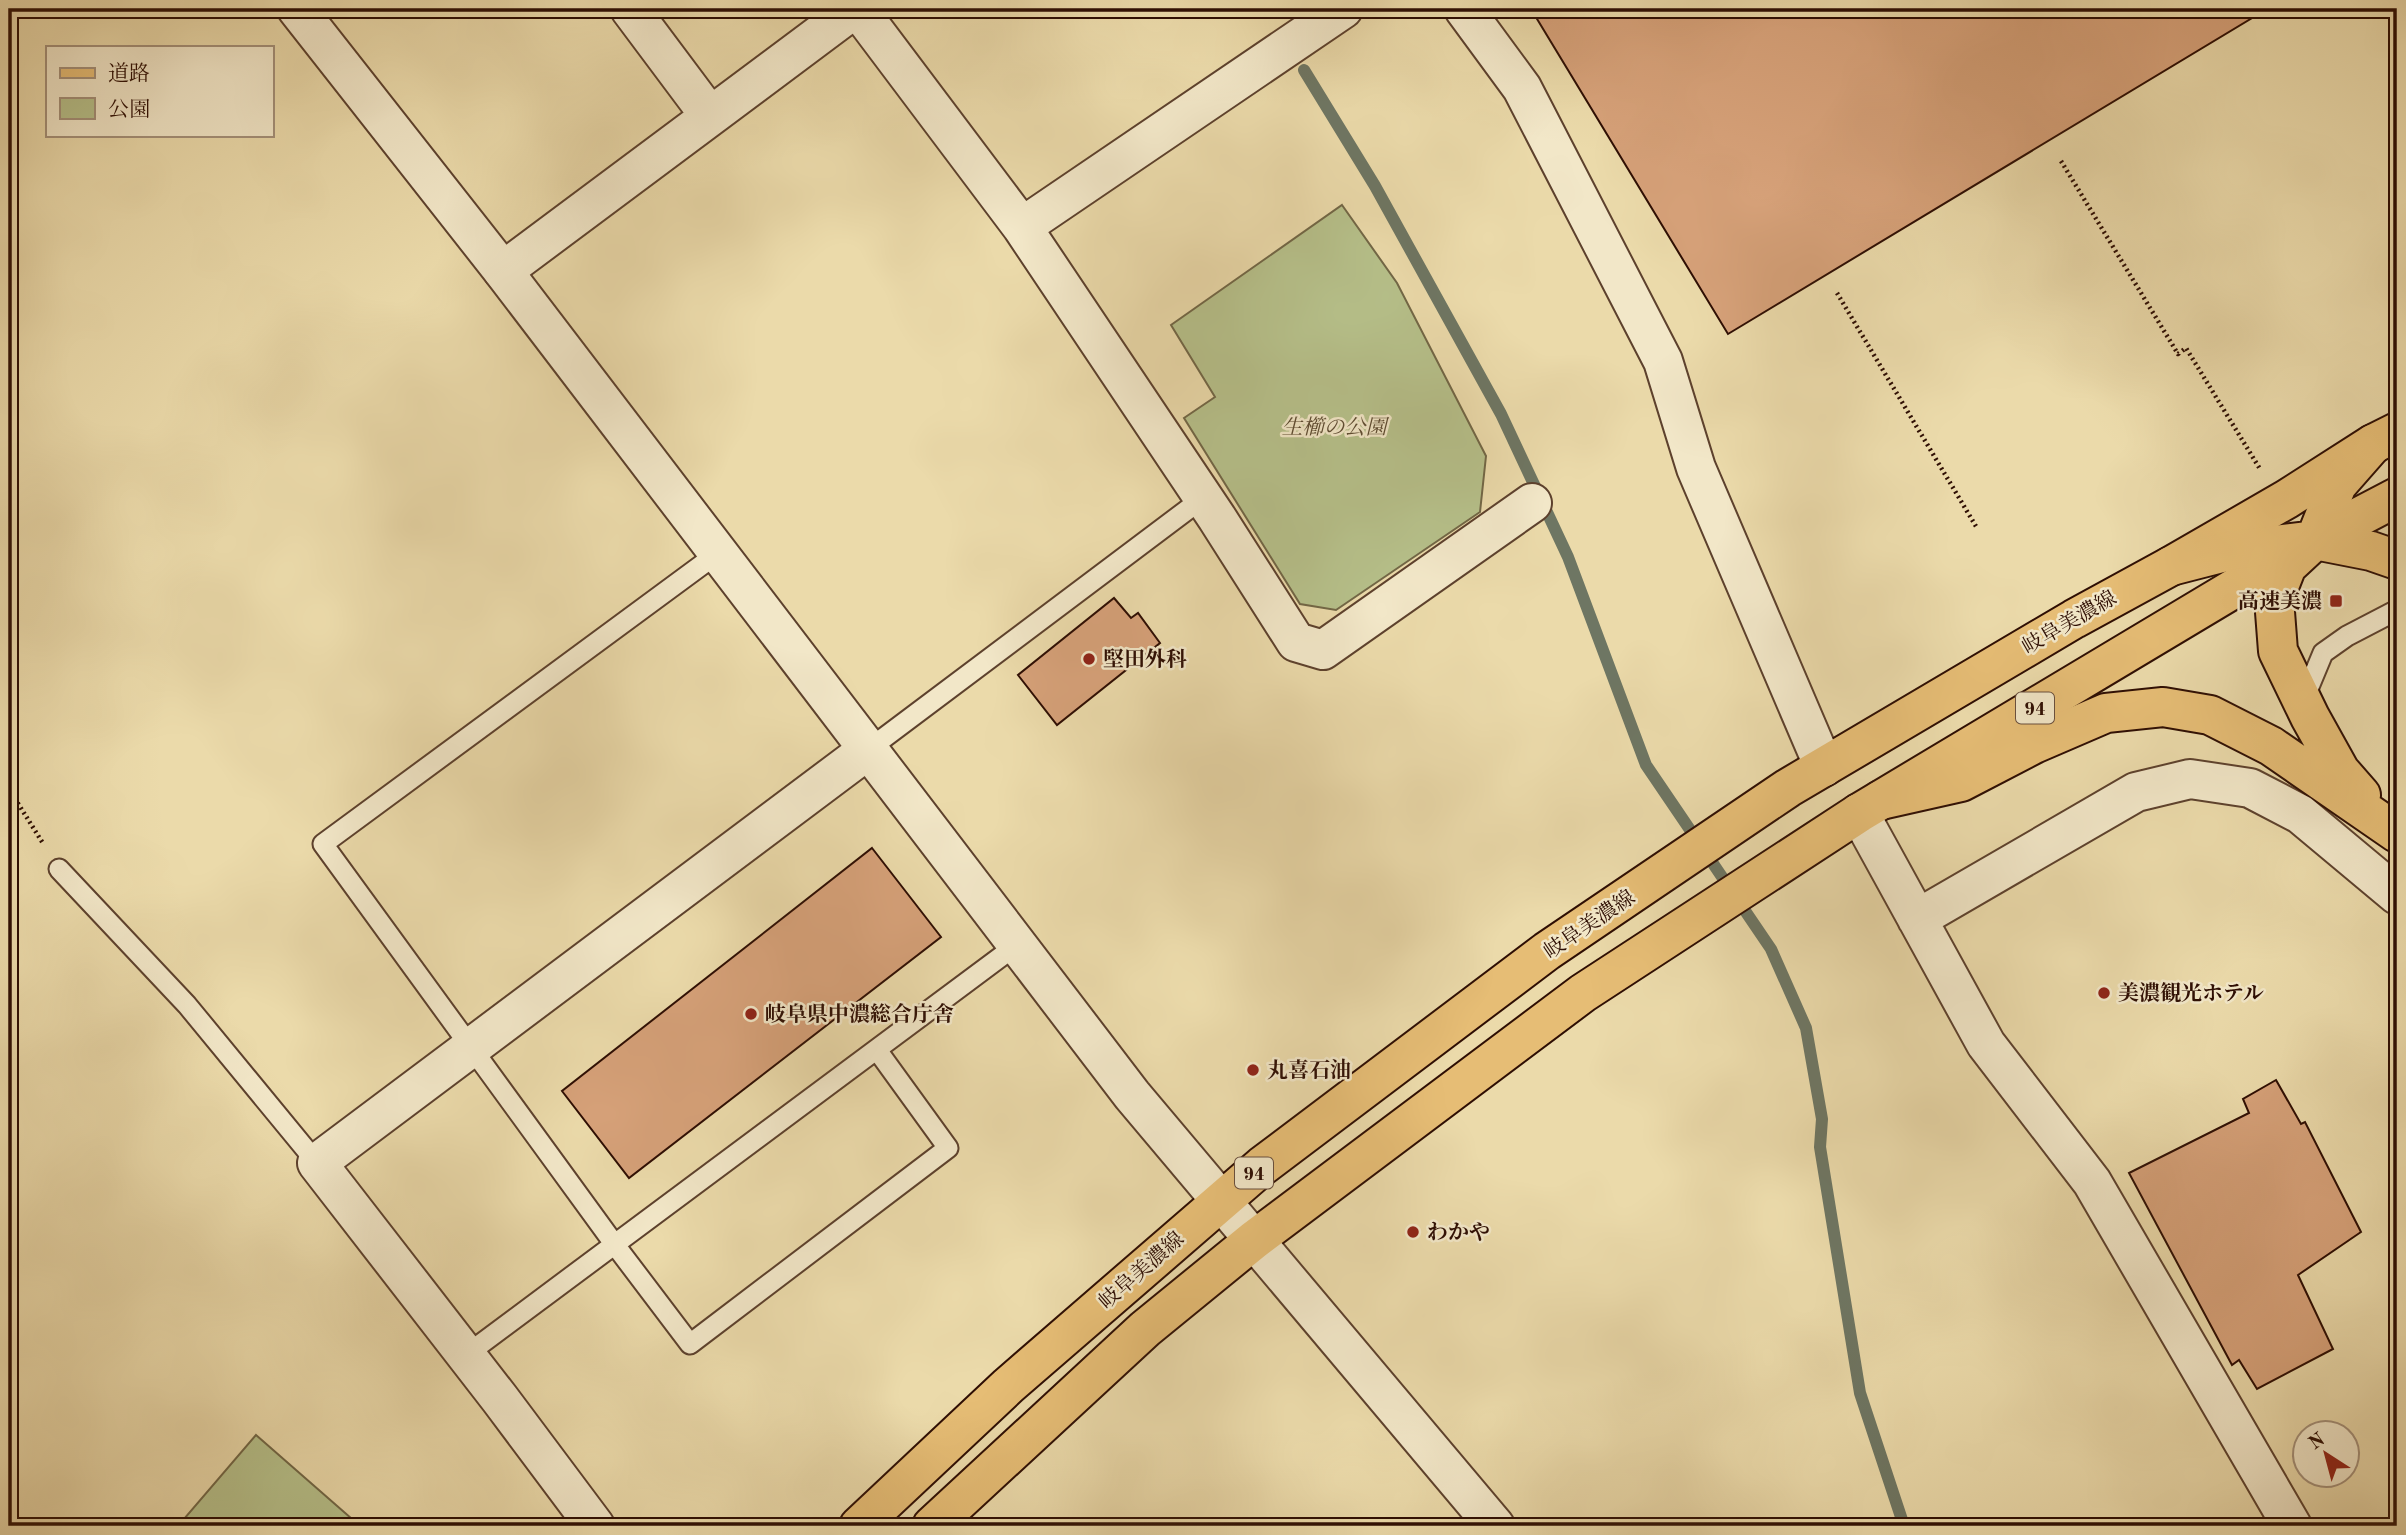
<svg xmlns="http://www.w3.org/2000/svg" width="2406" height="1535" viewBox="0 0 2406 1535" font-family="'Old Standard TT','Noto Serif JP',serif">
	<rect width="100%" height="100%" fill="#ebdaaa"/>
	<filter id="stains"><feTurbulence type="fractalNoise" baseFrequency=".00286" numOctaves="4"/><feColorMatrix values="0 0 0 0 .2 0 0 0 0 .09 0 0 0 0 .02 0 0 0 .5 -.17"/></filter>
	<radialGradient id="worn" r=".72"><stop offset=".6" stop-color="#630" stop-opacity="0"/><stop offset="1" stop-color="#630" stop-opacity=".3"/></radialGradient>
	<!-- green -->
	<path fill="#b6c08a" stroke="#726746" stroke-width="2" d="M1342,205L1397,283L1486,456L1480,512L1336,610L1300,604L1184,418L1215,397L1171,325Z
		M256,1435L360,1526H178Z"/>
	<g fill="none" stroke-linecap="round" stroke-linejoin="round">
		<!-- stream -->
		<path stroke="#6e7663" stroke-width="12" d="M1304,70L1375,186L1501,414L1568,557L1646,765L1771,949L1806,1028L1822,1119L1820,1147L1860,1393L1904,1526"/>
	</g>
	<!-- building -->
	<path fill="#d6a179" stroke="#2e0e03" stroke-width="2" d="M1531,9H2267L1728,334Z
		M1114,598L1131,618L1138,613L1160,643L1057,725L1018,675Z
		M872,848L941,937L629,1178L562,1091Z
		M2276,1080L2301,1124L2305,1122L2361,1232L2298,1275L2333,1349L2257,1389L2239,1360L2232,1365L2129,1173L2249,1113L2243,1099Z"/>
	<g fill="none" stroke-linecap="round" stroke-linejoin="round">
		<defs>
			<path id="service" d="M718,553L323,844L615,1245L690,1344L948,1148L877,1050
				M2303,701L2323,653L2347,636L2397,610
				M869,749L1203,498
				M59,869L187,1005L317,1163
				M466,1355L1018,944"/>
			<path id="minor" d="M630,9L710,116
				M858,9L1022,227L1217,518L1296,642L1323,650L1532,503
				M1464,9L1522,88L1663,361L1696,468L1824,767
				M1022,227L1343,9
				M503,271L854,9
				M1859,813L1986,1044L2092,1182L2292,1526
				M1917,919L2136,792L2190,779L2250,788L2300,814L2397,895
				M595,1526L500,1399L317,1163L869,749"/>
			<path id="tertiary" d="M297,9L503,271L1132,1095L1495,1526"/>
			<path id="primary" d="M859,1526L1008,1386L1262,1166L1547,951L1788,788L2074,619L2171,566L2287,499L2373,444L2397,432
				M932,1526L1145,1329L1254,1240L1583,993L1859,813L2315,540L2397,497"/>
			<path id="motorway" d="M2171,566L2233,550L2315,540L2371,551L2397,560
				M2361,795L2340,771L2310,717L2278,651L2274,599L2287,566L2315,540L2337,485L2373,444
				M1881,800L1961,782L2034,744L2106,713L2163,707L2210,715L2271,746L2397,833"/>
		</defs>
		<!-- service casing -->
		<use href="#service" stroke="#5d412d" stroke-width="23"/>
		<!-- minor casing -->
		<use href="#minor" stroke="#5d412d" stroke-width="42"/>
		<!-- tertiary casing -->
		<use href="#tertiary" stroke="#5d412d" stroke-width="42"/>
		<!-- primary casing -->
		<use href="#primary" stroke="#2e0e03" stroke-width="42"/>
		<!-- motorway casing -->
		<use href="#motorway" stroke="#2e0e03" stroke-width="42"/>
		<!-- path -->
		<path stroke="#2e0e03" stroke-width="4.5" stroke-dasharray="2 3.5" stroke-linecap="butt" d="M2061,161L2178,354L2186,348L2260,469
			M1837,293L1977,528
			M9,789L44,845"/>
		<!-- service -->
		<use href="#service" stroke="#f2e7c8" stroke-width="19"/>
		<!-- minor -->
		<use href="#minor" stroke="#f2e7c8" stroke-width="38"/>
		<!-- tertiary -->
		<use href="#tertiary" stroke="#f2e7c8" stroke-width="38"/>
		<!-- primary -->
		<use href="#primary" stroke="#e6bd75" stroke-width="38"/>
		<!-- motorway -->
		<use href="#motorway" stroke="#e6bd75" stroke-width="38"/>
	</g>
	<!-- markers -->
	<g fill="#8f2418" stroke="#f2e7c8" stroke-width="2.5">
		<rect x="2329" y="594" width="14" height="14" rx="3.5"/>
		<circle cx="1089" cy="659" r="7"/>
		<circle cx="2104" cy="993" r="7"/>
		<circle cx="751" cy="1014" r="7"/>
		<circle cx="1253" cy="1070" r="7"/>
		<circle cx="1413" cy="1232" r="7"/>
	</g>
	<g text-anchor="middle" stroke-width="5" stroke-linejoin="round" paint-order="stroke">
		<!-- shield labels -->
		<g fill="#f2e7c8" stroke="#694f3e" stroke-width="2">
			<rect x="2016" y="692.5" width="38" height="31" rx="5"/>
			<rect x="1235" y="1157.5" width="38" height="31" rx="5"/>
		</g>
		<g font-size="19" font-weight="bold" fill="#2e0e03">
			<text x="2035" y="715">94</text>
			<text x="1254" y="1180">94</text>
		</g>
		<!-- park labels -->
		<g font-size="21" font-style="italic" fill="#5e4c32" stroke="#f2e7c8">
			<text x="1334" y="434">生櫛の公園</text>
		</g>
		<!-- poi labels -->
		<g font-size="21" font-weight="bold" fill="#2e0e03" stroke="#f2e7c8" text-anchor="start">
			<text x="2322" y="608" text-anchor="end">高速美濃</text>
			<text x="1103" y="666">堅田外科</text>
			<text x="2118" y="1000">美濃観光ホテル</text>
			<text x="765" y="1021">岐阜県中濃総合庁舎</text>
			<text x="1267" y="1077">丸喜石油</text>
			<text x="1427" y="1239">わかや</text>
		</g>
		<!-- street labels -->
		<g font-size="21" fill="#2e0e03" stroke="#f2e7c8">
			<text transform="translate(2069 622) rotate(-30)" y="7">岐阜美濃線</text>
			<text transform="translate(1589 924) rotate(-34)" y="7">岐阜美濃線</text>
			<text transform="translate(1141 1270) rotate(-41)" y="7">岐阜美濃線</text>
		</g>
	</g>
	<!-- margin -->
	<rect width="2406" height="1535" fill="none" stroke="#ebdaaa" stroke-width="35"/>
	<rect x="10" y="10" width="2385" height="1514" fill="none" stroke="#2e0e03" stroke-width="3.5"/>
	<rect x="18" y="18" width="2371" height="1500" fill="none" stroke="#2e0e03" stroke-width="2"/>
	<!-- legend -->
	<rect x="46" y="46" width="228" height="91" fill="#f2e7c8" stroke="#a49079" stroke-width="2"/>
	<rect x="60" y="68" width="35" height="10" fill="#e6bd75" stroke="#a49079" stroke-width="2"/>
	<text x="108" y="80" font-size="21" fill="#2e0e03">道路</text>
	<rect x="60" y="98" width="35" height="21" fill="#b6c08a" stroke="#a49079" stroke-width="2"/>
	<text x="108" y="116" font-size="21" fill="#2e0e03">公園</text>
	<!-- north arrow -->
	<g transform="translate(2326 1454) rotate(324)"><circle r="33" fill="#f2e7c8" stroke="#a49079" stroke-width="2"/>
	<path d="M0-5L12 26L0 18L-12 26Z" fill="#8f2418"/>
	<text y="-10" font-size="19" font-weight="bold" text-anchor="middle" fill="#2e0e03">N</text>
	</g>
	<rect width="100%" height="100%" filter="url(#stains)"/>
	<rect width="100%" height="100%" fill="url(#worn)"/>
</svg>
